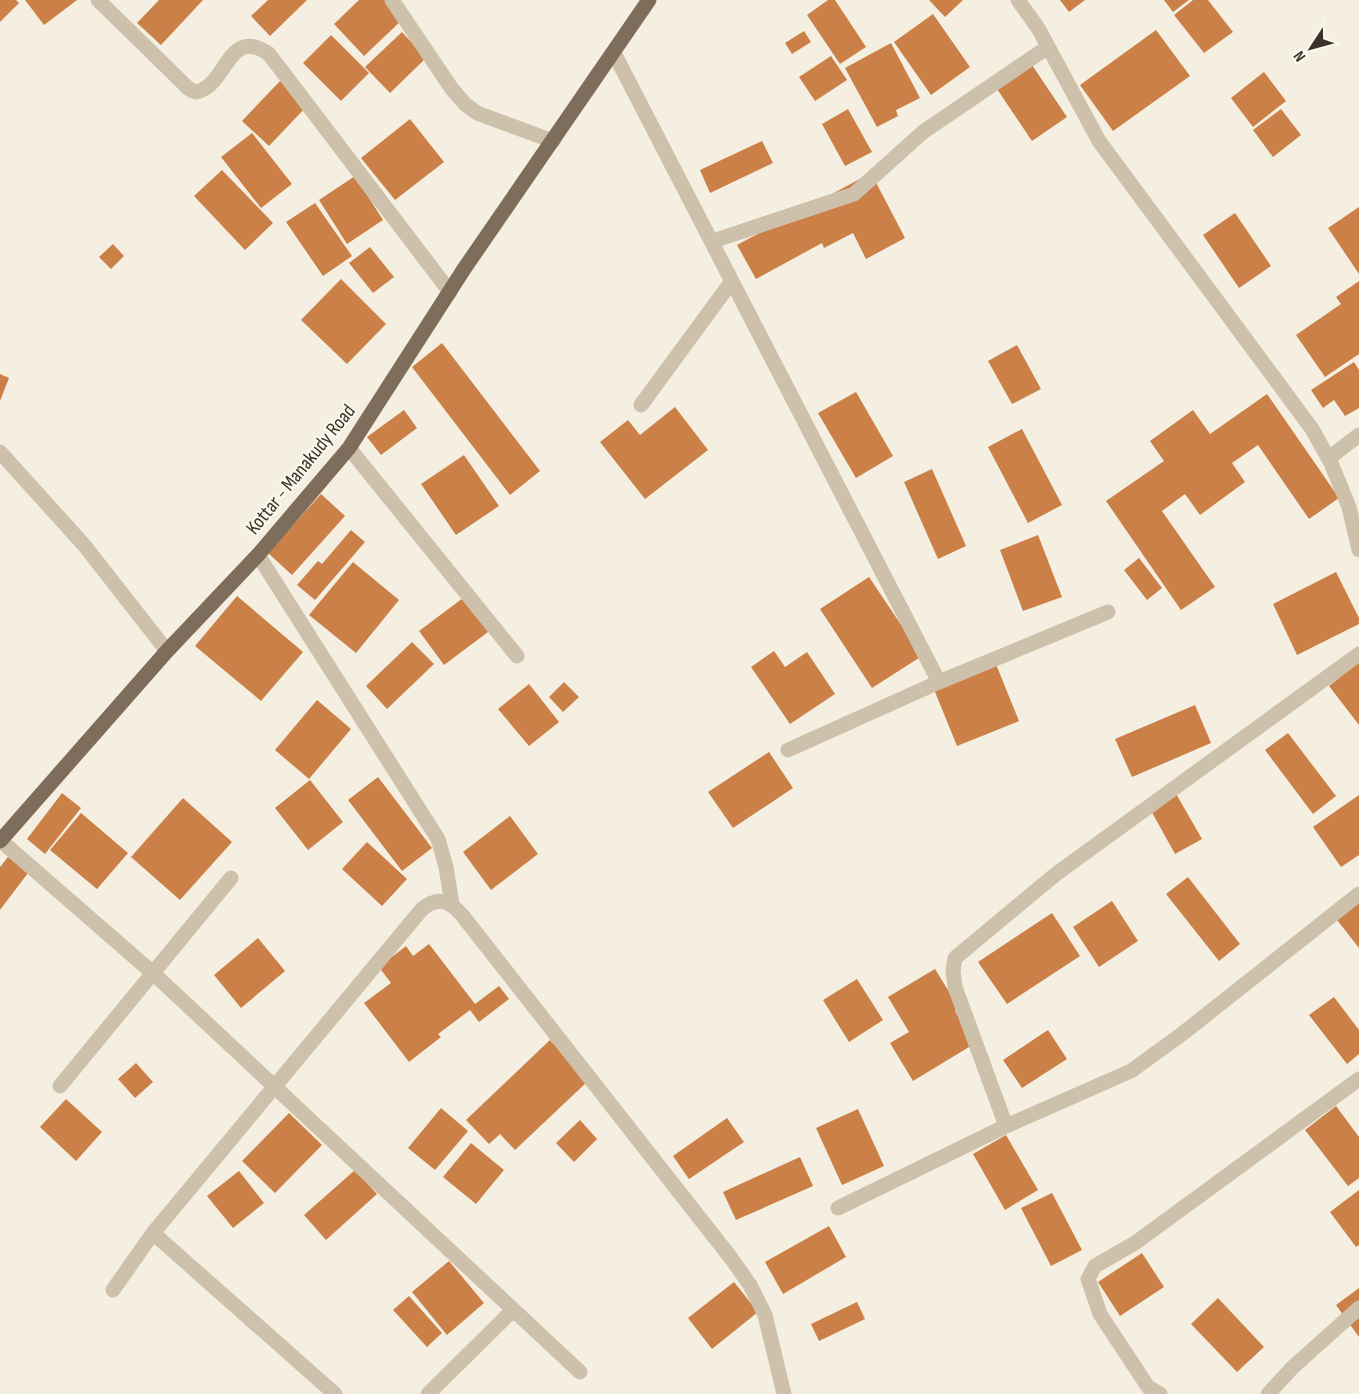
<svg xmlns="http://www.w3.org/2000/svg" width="1359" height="1394" viewBox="0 0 1359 1394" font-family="'Sofia Sans Condensed',sans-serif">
	<rect width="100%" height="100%" fill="#f4efe0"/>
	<!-- building -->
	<path fill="#cb8048" d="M0,0H16L19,3L0,22Z
		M25,0H77L44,25Z
		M159,0H203L161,45L137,23Z
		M268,0H307L270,36L251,16Z
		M359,0H385L403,19L364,56L334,24Z
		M828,0H835L866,47L840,64L807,15Z
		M929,0H963L945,17Z
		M1060,0H1085L1069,12Z
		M1164,0H1189L1173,12Z
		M1193,0H1208L1233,32L1204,53L1174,15Z
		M933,14L970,67L931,95L894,42Z
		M1156,30L1190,76L1113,131L1080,85Z
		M804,31L811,42L792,54L785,43Z
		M402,32L426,58L390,93L365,67Z
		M331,35L369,73L341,101L303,63Z
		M891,43L920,98L896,110L898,116L877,127L845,68Z
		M831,56L847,80L815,101L799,77Z
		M1032,65L1067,117L1032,141L997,89Z
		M1264,72L1286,101L1253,127L1231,98Z
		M280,81L307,106L269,146L242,121Z
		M848,109L872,152L845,166L822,124Z
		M1281,109L1301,135L1273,157L1253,130Z
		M410,119L444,162L395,200L361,158Z
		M252,133L292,184L261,208L221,157Z
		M762,141L773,163L710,193L700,170Z
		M222,170L273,223L245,250L194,196Z
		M871,173L905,238L866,259L853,233L824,248L822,243L756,279L737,245Z
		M355,176L383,220L347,244L319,200Z
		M315,203L352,256L323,276L286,222Z
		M1359,207V274L1328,228Z
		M1235,213L1271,266L1239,288L1203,235Z
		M113,244L124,256L111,269L99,257Z
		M370,247L394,277L373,293L349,263Z
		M341,279L386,324L347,364L301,320Z
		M1359,281V354L1325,377L1296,335L1341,304L1336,297Z
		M442,343L540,471L510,495L412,367Z
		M1017,345L1041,389L1012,404L988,361Z
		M1354,362L1359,370V408L1345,416L1334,400L1323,408L1311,390Z
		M0,374L9,378L0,401Z
		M856,392L893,456L856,478L818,413Z
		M1267,394L1339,498L1309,519L1258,445L1232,463L1245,482L1200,515L1185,494L1162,511L1215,587L1181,610L1106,501L1164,461L1150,441L1193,410L1210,434Z
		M675,407L708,450L645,499L600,442L628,420L640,435Z
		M404,410L417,428L381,455L367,437Z
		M1022,429L1062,505L1028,523L988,447Z
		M464,455L499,506L456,535L421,484Z
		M932,469L966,546L938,559L904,482Z
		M321,494L345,516L292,575L268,553Z
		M351,530L365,542L315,600L297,585L318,561L322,564Z
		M1038,535L1062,597L1023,611L1000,550Z
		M1139,558L1162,588L1147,600L1124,570Z
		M353,562L399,600L356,653L309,615Z
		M1336,572L1359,618V624L1297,655L1273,604Z
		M869,577L922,656L872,688L820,609Z
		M467,595L492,629L444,665L419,631Z
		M237,596L303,652L261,701L195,646Z
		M412,642L434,664L387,709L366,686Z
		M774,651L785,667L807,652L835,694L790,724L751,667Z
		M993,657L1019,721L957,746L931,682Z
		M1359,662V725L1329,686Z
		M564,682L579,697L563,712L549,697Z
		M529,684L559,722L529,746L498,709Z
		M317,700L351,729L309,779L275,750Z
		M1195,705L1211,743L1132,777L1115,739Z
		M1288,733L1336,796L1313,814L1265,750Z
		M769,752L793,788L733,828L708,792Z
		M378,777L432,848L402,871L348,800Z
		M310,780L343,822L308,850L275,808Z
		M1175,792L1202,839L1175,854L1149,807Z
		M62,793L81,808L45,854L27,839Z
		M1359,795V855L1341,867L1313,827Z
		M183,798L232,842L180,900L131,857Z
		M81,813L128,853L97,889L50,850Z
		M510,816L538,854L491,890L463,852Z
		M367,842L407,879L382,906L342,869Z
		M8,857L28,873L0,910V867Z
		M1188,877L1240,944L1219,961L1166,894Z
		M1359,897V948L1334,916Z
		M1112,901L1138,941L1099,967L1073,927Z
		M1052,913L1080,956L1007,1004L978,962Z
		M258,938L285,971L241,1008L214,975Z
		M429,944L475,1004L499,986L509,999L479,1022L470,1010L438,1034L441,1037L409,1062L364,1003L391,983L379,967L406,946L413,956Z
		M935,969L959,1008L955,1011L974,1044L913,1081L890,1043L909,1032L888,997Z
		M857,979L883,1020L849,1042L823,1000Z
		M1334,997L1359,1030V1054L1347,1064L1309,1015Z
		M1048,1030L1067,1059L1022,1088L1003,1060Z
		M550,1040L588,1081L515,1150L500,1134L489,1144L466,1120Z
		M136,1063L153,1082L135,1098L118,1079Z
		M66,1099L102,1132L76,1161L40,1127Z
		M1336,1106L1359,1137V1178L1348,1186L1305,1130Z
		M441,1108L468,1131L435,1170L408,1148Z
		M858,1109L884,1166L842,1185L816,1128Z
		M289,1113L322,1145L275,1193L242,1161Z
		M727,1118L744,1142L689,1179L673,1156Z
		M580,1120L597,1139L574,1162L556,1143Z
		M1006,1135L1038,1190L1005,1210L973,1154Z
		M471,1143L504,1170L476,1204L443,1177Z
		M800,1157L813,1186L736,1220L723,1192Z
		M355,1170L377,1194L326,1240L304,1215Z
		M239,1171L264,1203L233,1228L207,1196Z
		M1359,1190V1245L1356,1247L1330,1212Z
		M1052,1193L1082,1250L1051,1266L1021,1208Z
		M829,1226L846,1257L783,1294L765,1262Z
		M1142,1253L1164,1287L1120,1316L1098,1282Z
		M449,1261L484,1303L447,1335L412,1292Z
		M734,1282L758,1312L712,1349L688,1318Z
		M1359,1288V1337L1336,1305Z
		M409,1296L442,1333L427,1347L393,1310Z
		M1218,1298L1264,1347L1237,1372L1191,1324Z
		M857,1302L865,1319L819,1341L811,1324Z"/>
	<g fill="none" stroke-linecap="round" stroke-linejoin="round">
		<!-- minor -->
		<path stroke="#cec1ab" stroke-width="15" d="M98,0L189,89L196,92C228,86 227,25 269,54L450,292
			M392,0L452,89L465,104L477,113L553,141
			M1018,0L1038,28L1099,141L1312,429L1331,463L1349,507L1359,550
			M614,53L939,682
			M713,241L854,194L923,132L1048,47
			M641,405L732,281
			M349,448L517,656
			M0,452L84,545L167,651
			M1329,458L1359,435
			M258,555L438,839L446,867L452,904
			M788,750L939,682L1108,612
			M0,840L154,974L580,1372
			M60,1086L231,878
			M1006,1126L955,987L953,971L955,958L1056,874L1359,654
			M838,1208L1006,1126L1131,1071L1182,1034L1359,894
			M153,1233L335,1394
			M113,1290L153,1233L422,909C438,896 449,900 462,915L731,1258L750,1285L765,1315L784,1394
			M428,1394L513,1310
			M1160,1394L1148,1387L1100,1314L1088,1279L1095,1266L1135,1243L1359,1079
			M1268,1394L1293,1367L1359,1308"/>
		<!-- major -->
		<path stroke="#7e6d5b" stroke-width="15" d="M0,841L167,651L258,555L349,448L464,269L649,0"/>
	</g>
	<g text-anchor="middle" stroke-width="4.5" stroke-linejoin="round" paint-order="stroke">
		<!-- street labels -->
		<g font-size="20" fill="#3b332a" stroke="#fbf7ed">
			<text transform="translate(300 469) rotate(-51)" y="7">Kottar - Manakudy Road</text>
		</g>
	</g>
	<!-- north arrow -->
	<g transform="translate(1311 48) rotate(234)" stroke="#fbf7ed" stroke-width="4.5" paint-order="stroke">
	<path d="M0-4.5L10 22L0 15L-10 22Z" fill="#3b332a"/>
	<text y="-9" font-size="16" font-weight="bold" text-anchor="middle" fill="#3b332a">N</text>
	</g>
</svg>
